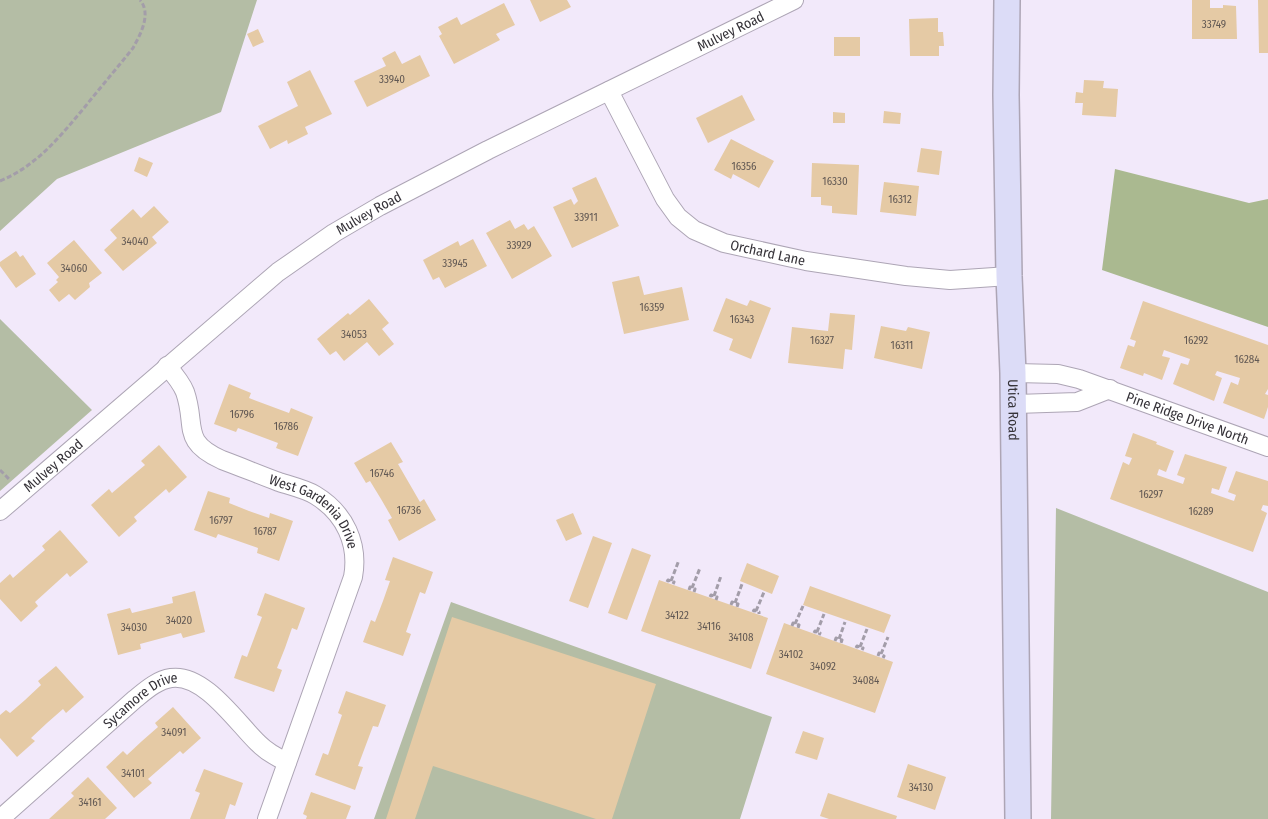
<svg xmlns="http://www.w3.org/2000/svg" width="1268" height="819" viewBox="0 0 1268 819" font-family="'Fira Sans Condensed',sans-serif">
	<rect width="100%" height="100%" fill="#f2e9fa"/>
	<!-- green -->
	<path fill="#b4bda5" d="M0,0H257L221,112L57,179L0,231Z
		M0,319L92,410L0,491Z
		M1056,508L1268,592V819H1051Z
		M451,602L772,717L740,819H374Z"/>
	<!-- forest -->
	<path fill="#aab990" d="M1115,169L1249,203L1268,199V327L1102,270Z"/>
	<!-- building -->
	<path fill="#e5caa5" d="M530,0H567L571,7L540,22Z
		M1192,0H1210V8H1223V5L1236,6L1237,39H1192Z
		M1258,0H1268V53H1259Z
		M504,3L515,25L496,34L500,40L454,64L439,36L442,34L438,27L457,17L461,25Z
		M938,18V32H943L944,46H939V56H910L909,19Z
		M258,29L264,42L253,47L247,34Z
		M834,37H860V56H834Z
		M395,51L402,64L420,55L430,76L367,107L354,81L386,66L382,58Z
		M310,70L332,114L305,127L308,134L288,144L287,140L270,149L258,126L298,106L287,82Z
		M1084,80L1104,81L1103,88L1118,89L1116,117L1082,115L1083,103H1075L1076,92L1083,93Z
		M742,95L755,120L708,143L696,118Z
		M884,111L901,113L900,124L883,123Z
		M833,112L845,113V123H833Z
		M731,139L774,161L759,188L733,174L731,179L714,170Z
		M921,148L942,151L939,175L917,172Z
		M139,157L153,163L147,177L134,171Z
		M812,163L859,165L857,215L832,213V206L821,205V197H811Z
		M596,177L619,226L572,248L553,207L571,199L574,205L578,201L572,188Z
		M884,182L919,186L916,216L880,212Z
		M154,206L169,222L152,237L157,243L123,271L104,250L117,238L110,230L133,209L141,218Z
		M510,220L515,229L524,224L528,230L534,226L552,256L512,279L486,233Z
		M473,239L487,266L445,288L439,277L433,280L423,260L458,241L460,246Z
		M74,240L102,273L89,283L90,287L75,300L69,294L59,302L49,290L58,282L56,280L59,277L47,263Z
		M16,251L20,257L23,255L36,274L16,288L0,266V262Z
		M639,276L644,295L682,287L689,320L624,334L612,282Z
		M726,298L747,306L750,300L771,308L751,359L729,350L733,339L713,331Z
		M369,299L389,323L382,329L394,344L379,356L367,342L344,361L336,351L330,355L317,339L348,313L350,315Z
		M1143,301L1268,345V389L1265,394L1268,395V407L1264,419L1223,403L1231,382L1238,385L1240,378L1217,371L1215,375L1222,378L1214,401L1173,384L1181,363L1188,365L1190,359L1164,350L1162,356L1170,358L1162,380L1144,373L1143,376L1120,368L1128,345L1134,347L1136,341L1130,339Z
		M830,313L855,315L852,350L845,349L843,369L788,363L792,327L828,331Z
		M881,326L906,331L908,327L930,332L922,369L874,358Z
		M229,384L251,393L249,398L289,413L291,408L313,417L298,456L276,448L278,443L238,428L236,432L214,424Z
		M1133,433L1157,442L1156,444L1174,451L1166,472L1159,469L1157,475L1183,484L1185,478L1177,475L1185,454L1227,467L1219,490L1212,488L1211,493L1234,501L1236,495L1228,492L1236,471L1268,481V506L1263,505L1261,510L1267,513L1253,552L1110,499L1123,462L1129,465L1132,458L1125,456Z
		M391,442L403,462L398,464L420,502L424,499L436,520L399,541L388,520L392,518L381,499L370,481L366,483L354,463Z
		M159,445L187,477L169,493L166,489L134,517L137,521L119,537L91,505L109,489L112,493L145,465L141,461Z
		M208,491L230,498L229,503L249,511L269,518L270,513L293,521L279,561L257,553L258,548L218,534L216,538L194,530Z
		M573,513L582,534L566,541L556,520Z
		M60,530L88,562L70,577L67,573L35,602L38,606L21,622L0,599V583L10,574L13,578L45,550L42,546Z
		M593,536L612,543L588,608L569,601Z
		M632,548L651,555L627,620L608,613Z
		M393,557L433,572L425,594L420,592L406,632L411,634L403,656L363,642L371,620L375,622L383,601L390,581L385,580Z
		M747,563L779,576L772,594L740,581Z
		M659,580L768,618L751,669L641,631Z
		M810,586L891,615L884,633L803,605Z
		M195,591L205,632L183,638L181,633L140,644L141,649L118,655L107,614L130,608L132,613L173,603L172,597Z
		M265,593L305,608L297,630L292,628L285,648L277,668L282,670L274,692L234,678L242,655L247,657L262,617L257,615Z
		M452,617L656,684L612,819H596L433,766L415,819H386Z
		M784,623L893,662L875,713L766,674Z
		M56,666L84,697L66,713L63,709L47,723L31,738L35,741L17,757L0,738V715L6,710L10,713L25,700L41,685L38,681Z
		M346,691L386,705L378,727L373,726L358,766L363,767L355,790L315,775L323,753L328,755L342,715L338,713Z
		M173,707L201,738L183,754L180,751L148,779L152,783L134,798L106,767L123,751L127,755L142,741L158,727L155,723Z
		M803,731L824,738L817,760L795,753Z
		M908,764L946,777L935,810L897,797Z
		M204,769L243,783L235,806L230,804L225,819H190L200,793L195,791Z
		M88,777L117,808L105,819H49L74,796L71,793Z
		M311,792L351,806L346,819H306L307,816L303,814Z
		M828,793L897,816L896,819H829L820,816Z"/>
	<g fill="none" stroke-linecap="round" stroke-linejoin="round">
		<defs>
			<g id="minor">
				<path id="s1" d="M609,91L665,199L678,217L694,230L724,243L806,261L906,276L950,280L1009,276"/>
				<path id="s2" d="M167,366C174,374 181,382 185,392C197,426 180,441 222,460C241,467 260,475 279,482C291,486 305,489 315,495C345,513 359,544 353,577L267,819"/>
				<path id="s3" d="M1013,373L1058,374L1079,379L1268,447"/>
				<path d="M1013,404L1077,402L1110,389"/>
				<path id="s4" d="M0,511L278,272L334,233L380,206L488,150L794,0"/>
				<path id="s5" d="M0,819L135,699C145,691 157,680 171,678C204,673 237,723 258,743C267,752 276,757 287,762"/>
			</g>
			<g id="secondary">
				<path id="s6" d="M1007,0L1006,95L1009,276L1013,373L1018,819"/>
			</g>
		</defs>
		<!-- minor casing -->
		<use href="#minor" stroke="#ada5b5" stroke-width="20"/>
		<!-- secondary casing -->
		<use href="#secondary" stroke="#ada5b5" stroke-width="28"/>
		<!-- path -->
		<path stroke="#a39da9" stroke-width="3" stroke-dasharray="5 2.5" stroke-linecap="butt" d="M0,181C36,166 59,138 84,108C100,88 117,68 133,48C140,35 152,14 140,0
			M0,470L9,479
			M671,581L679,560
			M667,582L668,580L674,582L673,584
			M692,588L700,568
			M689,590L690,587L695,589L694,592
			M714,596L721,576
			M710,597L711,595L717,597L716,600
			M735,603L742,584
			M731,605L732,602L738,604L737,607
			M756,611L764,592
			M753,612L754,610L759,612V614
			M795,624L803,606
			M792,626L793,623L799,625L798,628
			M817,632L824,614
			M814,633L815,631L820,633L819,635
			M839,639L845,622
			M835,641L836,638L842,640L841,643
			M860,647L867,629
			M856,648L857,646L863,648L862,650
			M881,654L888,637
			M878,656L879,653L884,656L883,658"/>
		<!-- minor -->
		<use href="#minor" stroke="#fff" stroke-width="18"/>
		<!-- secondary -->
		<use href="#secondary" stroke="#dcdcf7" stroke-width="25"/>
	</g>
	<g text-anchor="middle" stroke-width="5" stroke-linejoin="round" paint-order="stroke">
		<!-- number labels -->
		<g font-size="11" fill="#625954">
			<text x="1214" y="28">33749</text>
			<text x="392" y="83">33940</text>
			<text x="744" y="170">16356</text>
			<text x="835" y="185">16330</text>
			<text x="900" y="203">16312</text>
			<text x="586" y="221">33911</text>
			<text x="135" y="245">34040</text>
			<text x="519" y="249">33929</text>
			<text x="455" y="267">33945</text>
			<text x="74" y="272">34060</text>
			<text x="652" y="311">16359</text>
			<text x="742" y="323">16343</text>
			<text x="354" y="338">34053</text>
			<text x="822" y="344">16327</text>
			<text x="1196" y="344">16292</text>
			<text x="902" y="349">16311</text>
			<text x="1247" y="363">16284</text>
			<text x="242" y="418">16796</text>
			<text x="286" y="430">16786</text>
			<text x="382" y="477">16746</text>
			<text x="1151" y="498">16297</text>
			<text x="409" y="514">16736</text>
			<text x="1201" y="515">16289</text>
			<text x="221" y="524">16797</text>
			<text x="265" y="535">16787</text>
			<text x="677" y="619">34122</text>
			<text x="179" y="624">34020</text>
			<text x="709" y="630">34116</text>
			<text x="134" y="631">34030</text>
			<text x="741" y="641">34108</text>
			<text x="791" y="658">34102</text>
			<text x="823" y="670">34092</text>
			<text x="866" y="684">34084</text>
			<text x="174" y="736">34091</text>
			<text x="133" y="777">34101</text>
			<text x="921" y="791">34130</text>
			<text x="90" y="806">34161</text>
		</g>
		<!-- street labels -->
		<g font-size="14" fill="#363339" stroke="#f2e9fa">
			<text dy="5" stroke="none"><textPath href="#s4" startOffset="880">Mulvey Road</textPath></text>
			<text dy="5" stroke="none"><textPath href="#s4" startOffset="475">Mulvey Road</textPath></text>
			<text dy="5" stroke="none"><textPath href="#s1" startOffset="242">Orchard Lane</textPath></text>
			<text dy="5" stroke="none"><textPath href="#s6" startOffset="410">Utica Road</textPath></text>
			<text dy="5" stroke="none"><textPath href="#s3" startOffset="182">Pine Ridge Drive North</textPath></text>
			<text dy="5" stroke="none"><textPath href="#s4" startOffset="70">Mulvey Road</textPath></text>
			<text dy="5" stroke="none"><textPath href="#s2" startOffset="224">West Gardenia Drive</textPath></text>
			<text dy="5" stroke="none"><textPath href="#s5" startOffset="185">Sycamore Drive</textPath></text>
		</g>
	</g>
</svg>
